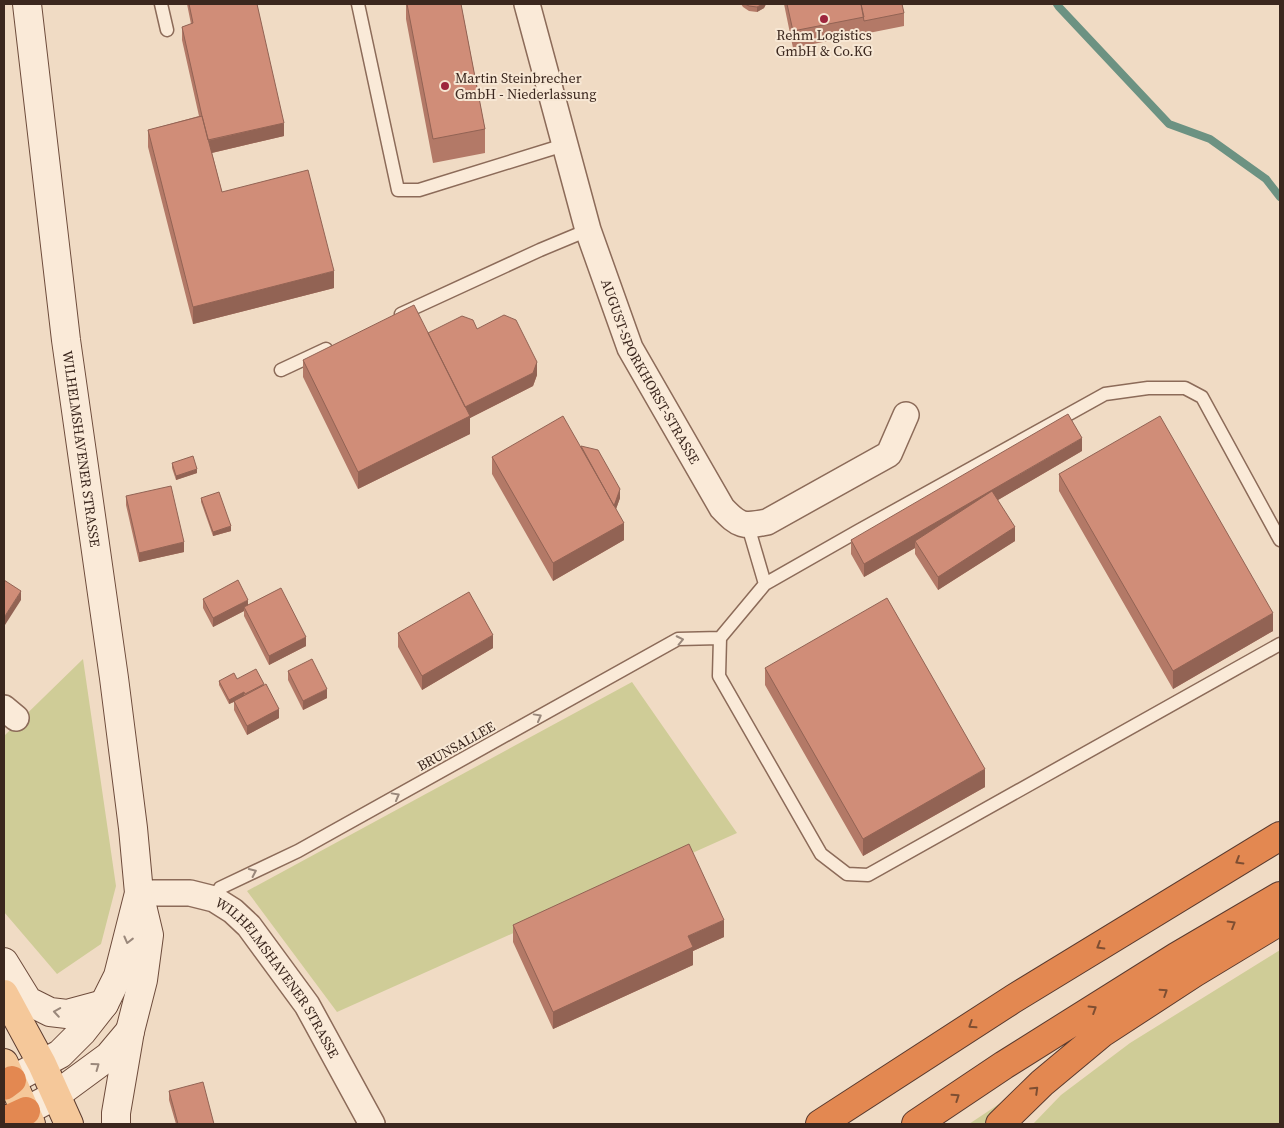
<svg xmlns="http://www.w3.org/2000/svg" width="1284" height="1128" viewBox="0 0 1284 1128" font-family="'Source Serif 4',serif">
	<rect width="100%" height="100%" fill="#f0dbc4"/>
	<!-- green -->
	<path fill="#cfcc97" d="M83,659L116,886L101,944L57,974L4,912V736Z
		M632,682L737,833L337,1012L247,891Z
		M1280,950V1124H1033L1061,1095L1130,1043Z
		M1005,1100L990,1124H969Z"/>
	<g fill="none" stroke-linecap="round" stroke-linejoin="round">
		<!-- stream -->
		<path stroke="#6c9282" stroke-width="8" d="M1057,4L1059,7L1169,124L1210,139L1266,179L1280,197"/>
		<defs>
			<path id="lane" d="M161,4L167,30
				M358,4L398,190H419L564,145
				M401,314L540,250L588,230
				M281,370L326,349
				M748,526L765,584
				M1280,540L1202,397L1185,388H1148L1105,394L858,531L765,584L720,638L719,676L821,854L847,874L868,875L1280,644
				M214,899L220,888L298,851L678,639L720,638"/>
			<g id="street">
				<path id="s1" d="M527,4L588,230L630,348L722,508C739,526 743,527 767,522L889,454L906,415"/>
				<path d="M4,708L16,718"/>
				<path id="s2" d="M139,893H190L214,899L233,911L249,926L307,1005L372,1124"/>
			</g>
			<g id="secondary">
				<path id="s3" d="M27,4L66,340L114,678L133,828L139,893L149,935L143,980L130,1031L116,1113V1124"/>
				<path d="M4,962L28,1001L50,1012L67,1014L104,1004"/>
				<path d="M12,1080L60,1054L82,1032L104,1004L118,976L138,897"/>
				<path d="M26,1111L56,1095L109,1056L130,1031"/>
			</g>
			<path id="primary" d="M4,994L42,1064L69,1124
				M4,1063L31,1124"/>
			<path id="highway" d="M4,1086L12,1080
				M4,1121L26,1111
				M820,1124L1013,999L1280,836
				M916,1124L1004,1065L1176,957L1280,896
				M1000,1124L1042,1083L1102,1033L1194,973L1280,921"/>
		</defs>
		<!-- lane casing -->
		<use href="#lane" stroke="#8c6b59" stroke-width="15"/>
		<!-- street casing -->
		<use href="#street" stroke="#8c6b59" stroke-width="28"/>
		<!-- secondary casing -->
		<use href="#secondary" stroke="#6e4c3c" stroke-width="30"/>
		<!-- primary casing -->
		<use href="#primary" stroke="#5a3a2e" stroke-width="30"/>
		<!-- highway casing -->
		<use href="#highway" stroke="#5a3a2e" stroke-width="30"/>
		<!-- lane -->
		<use href="#lane" stroke="#faead8" stroke-width="12"/>
		<!-- street -->
		<use href="#street" stroke="#faead8" stroke-width="25"/>
		<!-- secondary -->
		<use href="#secondary" stroke="#faead8" stroke-width="28"/>
		<!-- primary -->
		<use href="#primary" stroke="#f5c89a" stroke-width="28"/>
		<!-- highway -->
		<use href="#highway" stroke="#e38851" stroke-width="28"/>
	</g>
	<!-- wall -->
	<path fill="#b37967" d="M187,4H257L284,136L212,153L222,192L334,288L193,324L148,147V130L199,116L182,40V27L191,24Z
		M406,4H461L485,129V153L433,163L406,19Z
		M741,4H766L764,8L757,12L749,11L743,7Z
		M784,4H902L904,13V26L793,48Z
		M477,329L537,375L533,386L470,418V434L358,489L303,377V360L428,333Z
		M581,446L620,498L616,509L624,540L553,581L492,474V457Z
		M1082,451L998,500L1015,541L938,590L915,554V548L864,577L851,554V540Z
		M172,463L197,473L176,480L172,468Z
		M1059,474L1273,631L1173,689L1059,491Z
		M126,496L184,552L139,562L126,505Z
		M201,498L231,531L213,536L201,502Z
		M203,599L248,605L306,646L269,665L244,616V611L213,627L203,608Z
		M398,633L493,648L422,690L398,647Z
		M765,668L985,787L863,856L765,685Z
		M288,671L327,698L303,710L288,680Z
		M237,679L264,685L279,718L247,735L234,710V702L229,704L219,685V681Z
		M513,925L724,937L693,951V965L553,1029L513,942Z
		M169,1091L214,1124H176L169,1100Z"/>
	<!-- shaded-wall -->
	<path fill="#926354" d="M763,4H766L764,8L757,12V7Z
		M284,123V136L207,154V141Z
		M334,271V288L193,324V307Z
		M537,362V375L533,386L470,418V434L358,489V472Z
		M1082,438V451L919,546L915,541V548L864,577V564Z
		M197,469V473L176,480V476Z
		M620,489V498L612,520V511Z
		M624,523V540L553,581V563Z
		M231,526V531L213,536V532Z
		M1015,527V541L938,590V577Z
		M184,542V552L139,562V553Z
		M21,591V600L5,625V616Z
		M248,600V609L244,607V611L213,627V618Z
		M1273,613V631L1173,689V671Z
		M493,635V648L422,690V676Z
		M306,637V646L269,665V656Z
		M327,689V698L303,710V701Z
		M244,692V697L229,704V700Z
		M279,709V718L247,735V726Z
		M985,769V787L863,856V839Z
		M724,920V937L693,951V965L553,1029V1012L688,936Z"/>
	<!-- building -->
	<path fill="#d08d78" stroke="#926354" d="M189,4H257L284,123L208,140L202,116L182,27L193,23Z
		M407,4H461L485,129L433,139Z
		M745,4H763L757,7L749,6Z
		M787,4H861L864,17L793,31Z
		M861,4H902L904,13L864,21Z
		M202,116L222,192L308,170L334,271L193,307L148,130Z
		M414,305L470,416L358,472L303,360Z
		M504,315L516,320L537,362L533,373L465,407L428,333L462,316L473,320L477,329Z
		M1068,414L1082,438L864,564L851,540Z
		M563,416L624,523L553,563L492,457Z
		M1160,416L1273,613L1173,671L1059,474Z
		M581,446L598,450L620,489L614,506Z
		M193,456L197,469L176,476L172,463Z
		M171,486L184,542L139,553L126,496Z
		M992,491L1015,527L938,577L915,541Z
		M219,492L231,526L213,532L201,498Z
		M4,580L21,591L5,616L4,615Z
		M238,580L248,600L213,618L203,599Z
		M281,588L306,637L269,656L244,607Z
		M469,592L493,635L422,676L398,633Z
		M887,598L985,769L863,839L765,668Z
		M312,659L327,689L303,701L288,671Z
		M256,669L264,684L245,694L244,692L229,700L219,681L234,673L237,679Z
		M266,684L279,709L247,726L234,701Z
		M689,844L724,920L688,936L693,947L553,1012L513,925Z
		M203,1082L214,1124H178L169,1091Z"/>
	<!-- one-way arrows -->
	<defs><path id="oneway-chevron" d="M-2-3.5L2.5 0L-2 3.5" fill="none" stroke-width="1.6" stroke-linecap="round" stroke-linejoin="round" transform="scale(1.25)"/></defs>
	<g stroke="#9a887b">
		<use href="#oneway-chevron" transform="translate(680 640) rotate(-12)"/>
		<use href="#oneway-chevron" transform="translate(538 717) rotate(-29)"/>
		<use href="#oneway-chevron" transform="translate(396 796) rotate(-29)"/>
		<use href="#oneway-chevron" transform="translate(253 872) rotate(-25)"/>
		<use href="#oneway-chevron" transform="translate(128 940) rotate(104)"/>
		<use href="#oneway-chevron" transform="translate(57 1012) rotate(-171)"/>
		<use href="#oneway-chevron" transform="translate(96 1066) rotate(-36)"/>
	</g>
	<g stroke="#7e4e32">
		<use href="#oneway-chevron" transform="translate(1239 861) rotate(149)"/>
		<use href="#oneway-chevron" transform="translate(1232 924) rotate(-31)"/>
		<use href="#oneway-chevron" transform="translate(1100 946) rotate(149)"/>
		<use href="#oneway-chevron" transform="translate(1164 992) rotate(-33)"/>
		<use href="#oneway-chevron" transform="translate(1093 1009) rotate(-32)"/>
		<use href="#oneway-chevron" transform="translate(972 1025) rotate(147)"/>
		<use href="#oneway-chevron" transform="translate(1035 1090) rotate(-44)"/>
		<use href="#oneway-chevron" transform="translate(956 1097) rotate(-34)"/>
	</g>
	<!-- markers -->
	<g fill="#9e263d" stroke="#f7e7d4" stroke-width="2">
		<circle cx="824" cy="19" r="5"/>
		<circle cx="445" cy="86" r="5"/>
	</g>
	<g text-anchor="middle" stroke-width="4" stroke-linejoin="round" paint-order="stroke">
		<!-- poi labels -->
		<g font-size="14" fill="#3b271e" stroke="#f7e7d4">
			<text x="824" y="40">Rehm Logistics<tspan x="824" dy="16">GmbH &amp; Co.KG</tspan></text>
			<text x="455" y="83" text-anchor="start">Martin Steinbrecher<tspan x="455" dy="16">GmbH - Niederlassung</tspan></text>
		</g>
		<!-- street labels -->
		<g font-size="14" fill="#3b271e" stroke="#f7e7d4">
			<text dy="5" stroke="none"><textPath href="#s1" startOffset="389">AUGUST-SPORKHORST-STRASSE</textPath></text>
			<text dy="5" stroke="none"><textPath href="#s3" startOffset="448">WILHELMSHAVENER STRASSE</textPath></text>
			<text transform="translate(456 746) rotate(-29)" y="5">BRUNSALLEE</text>
			<text dy="5" stroke="none"><textPath href="#s2" startOffset="178">WILHELMSHAVENER STRASSE</textPath></text>
		</g>
	</g>
	<!-- border -->
	<rect width="1284" height="1128" fill="none" stroke="#3b271e" stroke-width="10"/>
</svg>
